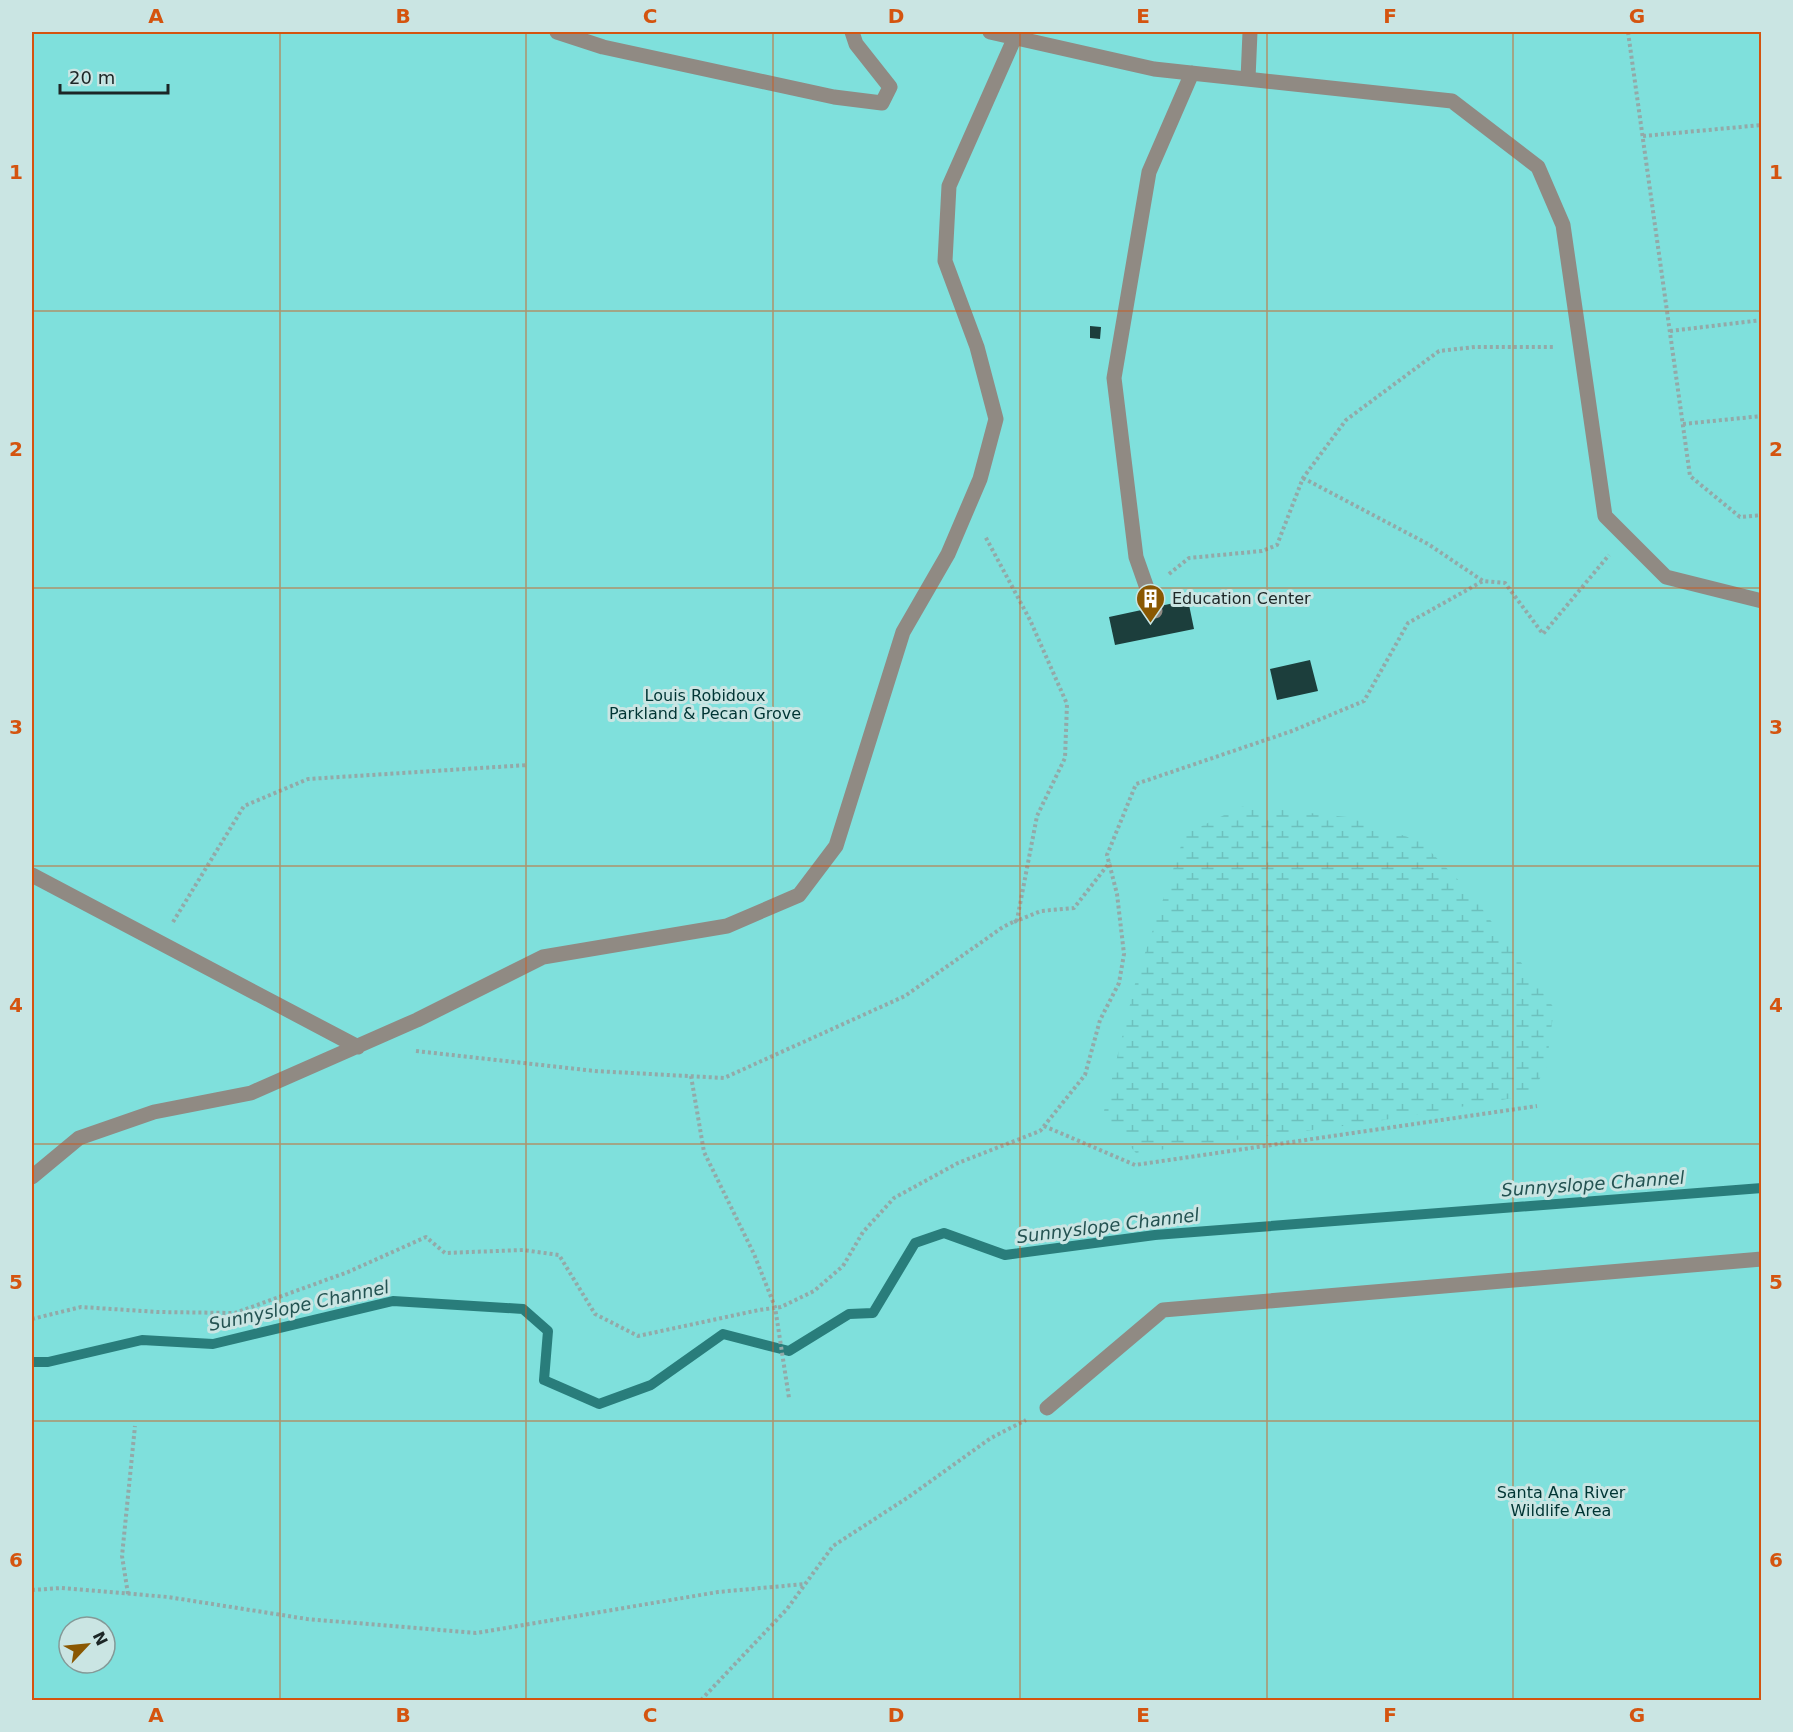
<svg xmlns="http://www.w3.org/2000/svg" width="1793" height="1732" viewBox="0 0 1793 1732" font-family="'DejaVu Sans',sans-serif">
	<defs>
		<pattern id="wetland-marsh" width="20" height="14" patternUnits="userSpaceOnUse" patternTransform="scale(1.5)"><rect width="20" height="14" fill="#7fe0dc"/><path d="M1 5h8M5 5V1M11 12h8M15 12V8" fill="none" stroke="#6dc0bd"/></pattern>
	</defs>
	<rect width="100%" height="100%" fill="#cae5e3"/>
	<!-- green -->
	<path fill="#7fe0dc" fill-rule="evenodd" d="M32,32H1761V1700H32ZM69,1627H105V1663H69Z"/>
	<!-- wetland -->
	<path fill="url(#wetland-marsh)" d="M1243,806L1347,817L1420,841L1470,892L1554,1008L1546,1068L1530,1095L1366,1123L1136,1153L1103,1115L1136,980L1185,834Z"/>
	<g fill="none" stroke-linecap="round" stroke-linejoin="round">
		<!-- stream -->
		<path stroke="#297d7b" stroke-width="10" d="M32,1362H48L142,1340L213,1344L393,1301L523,1309L548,1331L544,1380L599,1404L651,1385L723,1334L789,1351L849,1314L873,1313L915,1243L944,1233L1005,1255L1155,1235L1762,1188"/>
	</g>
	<!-- building -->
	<path fill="#1c3e3c" d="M1090,326L1101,327L1100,339L1090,338Z
		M1188,600L1194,629L1115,645L1109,617Z
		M1310,660L1318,691L1277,700L1270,669Z"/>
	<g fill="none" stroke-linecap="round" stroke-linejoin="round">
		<!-- path -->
		<path stroke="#93a9a8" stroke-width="4" stroke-dasharray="3 3" stroke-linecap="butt" d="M1628,32L1690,476L1740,517L1762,515
			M1643,136L1762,125
			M1670,331L1762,320
			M1683,424L1762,416
			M1303,478L1428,544L1483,581L1505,583L1543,634L1609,555
			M1169,574L1189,558L1262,551L1277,545L1303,478L1346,420L1439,351L1475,347H1555
			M173,922L244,806L308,779L528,765
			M1014,922L1041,911L1074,908L1110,862
			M416,1051L595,1071L724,1078L905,996L1003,927L1017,920L1037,816L1065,758L1067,704L1030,620L985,536
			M691,1076L704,1152L754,1254L775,1307L789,1398
			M1044,1126L1135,1165L1537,1106
			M32,1319L81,1307L158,1312L235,1313L348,1272L426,1237L445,1253L523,1250L559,1255L595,1314L638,1336L759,1310L781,1307L814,1291L843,1266L863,1232L894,1198L958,1163L1040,1131L1085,1075L1100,1020L1119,983L1124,954L1117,894L1107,855L1136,784L1292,731L1364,701L1408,623L1483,581
			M32,1590L61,1588L168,1597L307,1619L476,1633L718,1592L805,1584
			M128,1594L122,1556L135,1426
			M701,1700L787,1609L833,1546L907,1498L991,1438L1026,1420"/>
		<!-- minor -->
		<path stroke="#908a83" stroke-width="15" d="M557,32L603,47L834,97L882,103L890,87L856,44L852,32
			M990,32L1154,69L1452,101L1538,167L1563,225L1605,516L1666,577L1762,601
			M1248,79L1250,32
			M1155,611L1136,557L1114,378L1149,172L1192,73
			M32,875L358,1047
			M32,1177L79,1138L154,1112L251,1093L417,1020L543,957L727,926L799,895L836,846L903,632L948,554L980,479L996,419L977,347L945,261L949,186L1015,37
			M1047,1408L1163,1310L1762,1259"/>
	</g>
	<!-- grid -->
	<path fill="none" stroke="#d4540f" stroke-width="1.5" stroke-opacity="0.55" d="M280,32V1700M526,32V1700M773,32V1700M1020,32V1700M1267,32V1700M1513,32V1700M32,311H1762M32,588H1762M32,866H1762M32,1144H1762M32,1421H1762"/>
	<!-- icons -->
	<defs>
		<symbol id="building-pin" viewBox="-11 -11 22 30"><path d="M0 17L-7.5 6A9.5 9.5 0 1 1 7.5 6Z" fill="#8a5802" stroke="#cae5e3"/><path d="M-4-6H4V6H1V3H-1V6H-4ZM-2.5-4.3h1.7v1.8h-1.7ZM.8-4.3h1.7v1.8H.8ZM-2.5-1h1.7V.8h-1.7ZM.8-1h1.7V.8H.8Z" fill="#fff"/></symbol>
	</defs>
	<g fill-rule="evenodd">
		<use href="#building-pin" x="1134" y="582" width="33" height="45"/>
	</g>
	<g text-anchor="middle" stroke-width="6" stroke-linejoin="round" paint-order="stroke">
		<!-- poi labels -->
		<g font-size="16" fill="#1c2626" stroke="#cae5e3" text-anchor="start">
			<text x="1172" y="604">Education Center</text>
		</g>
		<!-- park labels -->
		<g font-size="16" fill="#003534" stroke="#cae5e3">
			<text x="705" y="701">Louis Robidoux<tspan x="705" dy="18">Parkland &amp; Pecan Grove</tspan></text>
			<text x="1561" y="1498">Santa Ana River<tspan x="1561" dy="18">Wildlife Area</tspan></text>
		</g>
		<!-- water labels -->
		<g font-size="18" font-style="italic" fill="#245352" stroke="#cae5e3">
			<text transform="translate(1593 1184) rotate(-4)" y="6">Sunnyslope Channel</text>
			<text transform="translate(1108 1226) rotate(-7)" y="6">Sunnyslope Channel</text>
			<text transform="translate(299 1306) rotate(-12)" y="6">Sunnyslope Channel</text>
		</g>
	</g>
	<!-- border -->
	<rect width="1793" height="1732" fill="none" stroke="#cae5e3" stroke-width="66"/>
	<!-- north arrow -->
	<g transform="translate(87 1645) rotate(64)"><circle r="28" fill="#cae5e3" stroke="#849997" stroke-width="1.5"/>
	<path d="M0-4.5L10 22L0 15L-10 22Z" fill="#8a5802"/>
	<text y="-9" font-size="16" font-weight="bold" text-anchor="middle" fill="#1c2626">N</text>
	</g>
	<!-- scale -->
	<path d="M60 84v9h108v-9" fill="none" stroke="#1c2626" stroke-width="3"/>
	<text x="69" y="84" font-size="18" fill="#1c2626" stroke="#cae5e3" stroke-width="4.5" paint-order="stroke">20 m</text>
	<rect x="33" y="33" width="1727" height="1666" fill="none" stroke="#d4540f" stroke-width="2"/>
	<g font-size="20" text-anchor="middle" font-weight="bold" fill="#d4540f">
		<text x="156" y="23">A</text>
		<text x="403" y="23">B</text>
		<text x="650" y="23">C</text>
		<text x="896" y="23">D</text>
		<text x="1143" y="23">E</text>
		<text x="1390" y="23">F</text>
		<text x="1637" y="23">G</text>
		<text x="16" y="179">1</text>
		<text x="1776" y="179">1</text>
		<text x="16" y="456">2</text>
		<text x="1776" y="456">2</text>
		<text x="16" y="734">3</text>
		<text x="1776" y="734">3</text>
		<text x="16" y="1012">4</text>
		<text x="1776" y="1012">4</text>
		<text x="16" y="1289">5</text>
		<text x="1776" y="1289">5</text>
		<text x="16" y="1567">6</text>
		<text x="1776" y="1567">6</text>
		<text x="156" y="1722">A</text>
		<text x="403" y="1722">B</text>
		<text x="650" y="1722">C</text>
		<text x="896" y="1722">D</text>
		<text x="1143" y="1722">E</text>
		<text x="1390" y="1722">F</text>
		<text x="1637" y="1722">G</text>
	</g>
</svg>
